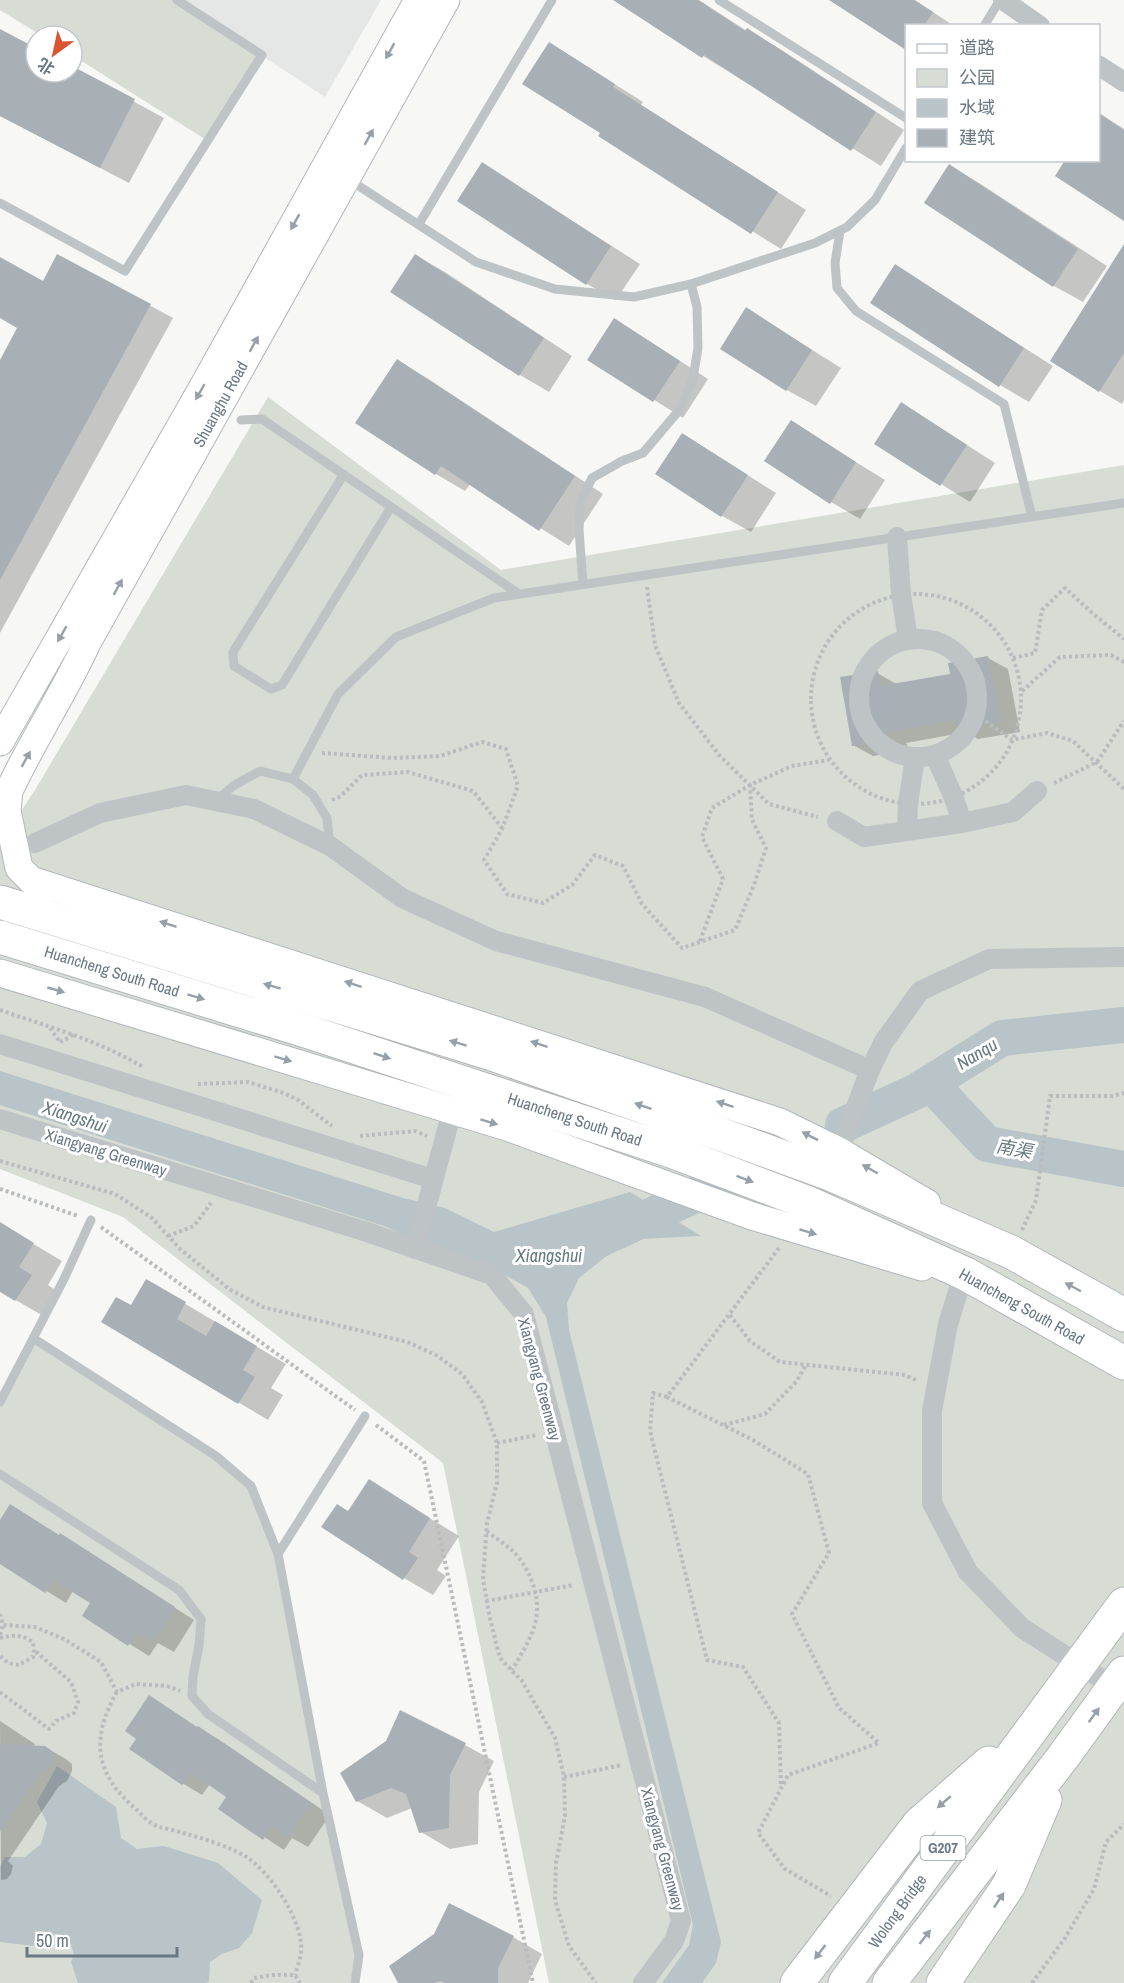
<svg xmlns="http://www.w3.org/2000/svg" width="1124" height="1983" viewBox="0 0 1124 1983" font-family="'Archivo Narrow','Noto Sans SC',sans-serif">
	<rect width="100%" height="100%" fill="#f7f7f5"/>
	<!-- built -->
	<path fill="#e5e6e6" d="M177,0H381L325,97Z"/>
	<!-- green -->
	<path fill="#d7dcd4" d="M0,0H177L262,55L208,141L72,55V36H42L0,10Z
		M268,397L501,570L1124,465V1983H549L443,1463L123,1217L0,1169V843L35,790Z
		M33,1338L216,1456L251,1486L278,1554L359,1955L355,1983H0V1402Z"/>
	<!-- water -->
	<path fill="#b8c4c8" d="M0,1071L403,1198L445,1208L494,1232L630,1192L701,1236L641,1239L605,1257L579,1278L567,1303L569,1330L721,1942L716,1963L702,1983H662L689,1945L693,1925L546,1317L528,1288L480,1261L429,1246L384,1226L0,1105Z
		M57,1766L116,1807L121,1838L137,1849L164,1846L218,1863L262,1900L252,1933L239,1948L222,1954L210,1962L209,1981L206,1983H78L71,1962L74,1955L71,1944L56,1934L40,1937L35,1946L0,1942V1866L5,1857H25L41,1844L47,1823L37,1802Z"/>
	<!-- shadow -->
	<path fill="#0003" d="M616,0H699L747,31V30L777,47L904,130L881,166L703,56Z
		M833,0H915L954,26H906V48Z
		M0,30L36,49V72H72V68L164,118L129,183L0,116Z
		M578,61L643,102L641,105L806,210L781,249L600,136L602,133Z
		M1098,112L1124,129V220L1098,160Z
		M483,164L640,264L616,300L587,284L459,200Z
		M950,166L979,183L1107,266L1083,302L1054,286Z
		M1124,247V400L1122,404L1100,391Z
		M58,256L173,318L0,633V364L19,328L0,317V259L43,283Z
		M416,256L445,272L572,356L549,392L520,375L392,292Z
		M896,266L1053,366L1029,402L1000,385Z
		M747,309L841,368L816,406L787,390Z
		M643,337L708,379L683,418L589,359Z
		M397,361L427,378L603,494L569,546L470,484L465,491L436,474L357,422Z
		M930,421L995,463L970,502L876,444Z
		M791,422L885,480L860,519L831,502Z
		M711,452L776,493L751,532L722,516Z
		M988,658L1008,669L1020,732L978,739L967,732L906,743L909,750L873,756L853,745L877,673L898,685L952,676Z
		M0,1224L62,1261L48,1285L60,1293L45,1317L0,1291Z
		M147,1281L286,1364L271,1388L283,1395L268,1420L103,1322L131,1307Z
		M369,1481L459,1536L437,1570L446,1576L433,1595L404,1578L348,1512Z
		M0,1523L60,1536L80,1547L194,1620L174,1652L158,1643L149,1656L84,1616L92,1603L73,1591L66,1603L0,1562Z
		M0,1721L35,1744L33,1747H45L66,1759L72,1764V1771L67,1781L59,1786L8,1861L13,1866L11,1874L7,1879L1,1880Z
		M198,1728L218,1739L330,1815L308,1847L292,1838L284,1850L220,1808L228,1796L210,1784L202,1795L182,1783Z
		M465,1745L494,1761L479,1792L478,1844L450,1849L421,1832L412,1808L387,1818L357,1801Z
		M513,1937L542,1954L528,1983H400Z"/>
	<g fill="none" stroke-linecap="round" stroke-linejoin="round">
		<!-- river -->
		<path stroke="#b8c4c8" stroke-width="36" d="M930,1083L987,1144L1124,1169
			M843,1125L917,1091L1002,1038L1124,1025
			M616,1232L759,1165"/>
	</g>
	<!-- building -->
	<path fill="#a8b0b5" d="M613,0H698L745,31L747,28L876,112L851,151L704,55L702,58Z
		M829,0H914L933,12L924,26H906V50Z
		M0,29L36,48V72H72V66L135,99L100,168L0,116Z
		M549,42L615,84L613,87L778,192L751,234L598,136L600,133L522,84Z
		M1098,113L1124,130V221L1055,176L1065,160H1098Z
		M482,162L611,246L586,285L457,201Z
		M949,164L1078,249L1053,287L924,203Z
		M1124,244V353L1099,392L1050,361Z
		M57,254L151,304L0,580V360L17,328L0,318V257L43,281Z
		M415,254L544,338L519,376L390,292Z
		M895,264L1024,348L999,387L870,303Z
		M746,307L812,350L786,391L720,349Z
		M614,318L680,361L653,402L587,360Z
		M397,359L575,476L539,531L441,466L435,475L355,423Z
		M901,402L967,445L940,486L874,444Z
		M791,420L856,462L830,504L764,461Z
		M682,433L748,475L721,517L655,474Z
		M988,656L1000,721L956,728L955,720L887,732L890,739L852,746L840,677L878,671L880,686L950,674L948,663Z
		M0,1222L34,1243L19,1267L32,1275L15,1301L0,1292Z
		M146,1279L186,1302L177,1319L206,1336L215,1321L257,1346L243,1370L255,1377L238,1404L101,1322L116,1297L131,1305Z
		M369,1479L430,1518L409,1552L418,1558L403,1580L321,1527L337,1504L348,1511Z
		M10,1504L59,1535L60,1533L175,1607L153,1642L137,1632L128,1646L82,1616L90,1603L53,1580L45,1593L0,1564V1520Z
		M149,1695L197,1727L198,1726L311,1803L288,1837L272,1826L263,1840L218,1809L226,1797L190,1772L182,1785L129,1749L136,1739L125,1731Z
		M400,1710L466,1743L450,1775L449,1828L419,1833L406,1794L391,1788L356,1802L340,1773L386,1741Z
		M0,1744L45,1746L52,1751L53,1759L47,1770L39,1774L0,1832Z
		M449,1903L514,1936L498,1968V1983H445L440,1981L434,1983H398L389,1966L434,1934Z"/>
	<g fill="none" stroke-linecap="round" stroke-linejoin="round">
		<defs>
			<path id="secondary" d="M0,742L204,385L418,0
				M9,791L7,811L19,868L43,892
				M0,811C24,753 61,700 87,643L446,0
				M31,880L780,1122L839,1151L927,1203
				M0,973L507,1127L752,1216L922,1267"/>
			<path id="highway" d="M0,902L489,1053L698,1126L830,1174L1011,1252L1124,1315
				M0,937L309,1032L671,1151L811,1204L966,1274L1124,1363
				M797,1983L919,1824L989,1763
				M845,1983L1124,1604
				M889,1983L1063,1757L1124,1673
				M943,1983L1009,1885L1045,1800"/>
		</defs>
		<!-- secondary casing -->
		<use href="#secondary" stroke="#b1b7bb" stroke-width="29"/>
		<!-- highway casing -->
		<use href="#highway" stroke="#b2b6b9" stroke-width="35"/>
		<!-- path -->
		<path stroke="#b9bcbe" stroke-width="4" stroke-dasharray="3 3" stroke-linecap="butt" d="M647,587L655,645L679,703L720,756L769,804L818,817
			M811 699a105 105 0 1 1 210 0a105 105 0 1 1-210 0Z
			M1013,658L1035,653L1042,610L1065,588L1091,612L1124,639
			M1022,691L1060,657L1111,655L1124,662
			M976,714L1012,740L1047,733L1073,741L1124,789
			M322,753L393,758L440,756L482,742L506,749L518,786L502,829L484,860L507,894L543,903L572,885L595,855L623,866L642,904L682,948L735,930L754,885L766,848L752,820L750,785L792,766L829,760
			M1054,783L1097,762L1124,721
			M332,800L341,796L362,775L408,772L473,791L502,828
			M700,941L723,879L702,837L712,808L750,785
			M0,1010C49,1027 98,1040 143,1067
			M50,1028L60,1042
			M60,1042L75,1034
			M198,1084L248,1082L284,1093L298,1100L332,1126
			M360,1136L415,1131L427,1136
			M0,1161L115,1194L151,1217L180,1249L229,1289L263,1307L407,1342L436,1355L462,1374L482,1402L497,1443V1483L487,1523L483,1579L490,1619L500,1658L522,1681L555,1738L564,1777L565,1816L556,1863L555,1900L569,1946L596,1983
			M0,1189L78,1216
			M101,1227L355,1410
			M1022,1230L1036,1200L1050,1096H1113L1124,1093
			M168,1236L194,1226L211,1203
			M779,1248L667,1397L753,1440L808,1474L829,1553L792,1614L839,1708L879,1743L788,1775L758,1833L785,1869L831,1896
			M730,1315L750,1341L780,1362L905,1375L918,1381
			M667,1397L653,1393L650,1431L707,1660L743,1667L779,1723L781,1788
			M376,1425L424,1461L533,1983
			M724,1425L765,1414L796,1382L806,1365
			M497,1443L537,1435
			M487,1531C495,1538 505,1544 513,1551C520,1558 527,1569 531,1579C546,1616 531,1638 512,1670
			M486,1601L574,1585
			M0,1614L3,1625L35,1627L64,1639L101,1662L117,1692L136,1684L167,1686L180,1691
			M0,1635L3,1625
			M0,1638C14,1635 21,1634 33,1642L34,1650L33,1657L19,1665L8,1663L0,1656
			M0,1692L49,1729L56,1721L74,1713L78,1702L71,1682L34,1650
			M117,1692C90,1738 95,1775 136,1809C142,1815 149,1823 157,1826C165,1829 175,1830 183,1833C200,1837 229,1847 243,1855C269,1869 305,1923 301,1953C300,1960 297,1968 295,1975
			M564,1777L622,1765
			M251,1983L254,1978L271,1975H295L300,1983
			M1032,1983L1065,1938L1094,1889L1106,1842L1124,1824"/>
		<!-- lane -->
		<path stroke="#bec3c6" stroke-width="9" d="M719,0L906,118
			M984,26L1000,0
			M348,179L476,262L555,289L634,297L691,284L697,307L698,348L693,378L681,408L643,453L622,461L592,478L580,503L579,530L583,584
			M0,203L125,271L262,55L177,0
			M419,224L552,0
			M840,231L835,263L837,288L856,311L1004,404L1032,517
			M691,284L815,243L847,227L875,200L906,148
			M241,420L262,419L519,594
			M344,474L233,652L234,666L271,689L282,685L391,507
			M293,779L338,694L396,637L494,598L1124,503
			M216,801L233,786L260,771L293,779L313,795L327,818L330,846
			M33,1338L216,1456L251,1486L278,1554
			M0,1402L64,1279L91,1220
			M0,1474L179,1590L201,1619L199,1646L193,1676L192,1696L208,1714L323,1793
			M355,1983L359,1955L323,1793L278,1554L365,1416"/>
		<!-- street -->
		<path stroke="#bec3c6" stroke-width="20" d="M1003,0L1040,26
			M1098,65L1124,82
			M897,537L901,594L908,639
			M859 698a59 59 0 1 1 118 0a59 59 0 1 1-118 0Z
			M935,755L954,798L962,823L1013,812L1037,791
			M837,821L864,837L907,831L908,804L915,757
			M907,831L962,823
			M35,843L100,813L186,795L254,809L330,846L402,898L496,941L705,997L870,1070
			M0,1044L433,1179
			M0,1119L364,1231L492,1275L524,1314L681,1921L674,1941L643,1983
			M839,1151L870,1070L883,1043L920,991L989,959L1124,957
			M415,1249L452,1111
			M962,1279L948,1324L932,1411V1503L968,1572L1022,1628L1122,1692"/>
		<!-- secondary -->
		<use href="#secondary" stroke="#fff" stroke-width="27"/>
		<!-- highway -->
		<use href="#highway" stroke="#fff" stroke-width="33"/>
	</g>
	<!-- one-way arrows -->
	<defs><path id="oneway-solid" d="M-6-.8H1V-3.2L6.5 0L1 3.2V.8H-6Z" transform="scale(1.5)"/></defs>
	<g fill="#95a0a9">
		<use href="#oneway-solid" transform="translate(390 51) rotate(119)"/>
		<use href="#oneway-solid" transform="translate(369 137) rotate(-61)"/>
		<use href="#oneway-solid" transform="translate(295 222) rotate(119)"/>
		<use href="#oneway-solid" transform="translate(254 344) rotate(-61)"/>
		<use href="#oneway-solid" transform="translate(200 392) rotate(120)"/>
		<use href="#oneway-solid" transform="translate(118 587) rotate(-61)"/>
		<use href="#oneway-solid" transform="translate(62 634) rotate(120)"/>
		<use href="#oneway-solid" transform="translate(26 759) rotate(-61)"/>
		<use href="#oneway-solid" transform="translate(168 924) rotate(-162)"/>
		<use href="#oneway-solid" transform="translate(353 984) rotate(-162)"/>
		<use href="#oneway-solid" transform="translate(272 986) rotate(-163)"/>
		<use href="#oneway-solid" transform="translate(56 990) rotate(16)"/>
		<use href="#oneway-solid" transform="translate(196 997) rotate(17)"/>
		<use href="#oneway-solid" transform="translate(458 1043) rotate(-163)"/>
		<use href="#oneway-solid" transform="translate(539 1044) rotate(-162)"/>
		<use href="#oneway-solid" transform="translate(382 1056) rotate(18)"/>
		<use href="#oneway-solid" transform="translate(283 1059) rotate(17)"/>
		<use href="#oneway-solid" transform="translate(725 1104) rotate(-162)"/>
		<use href="#oneway-solid" transform="translate(643 1106) rotate(-161)"/>
		<use href="#oneway-solid" transform="translate(489 1122) rotate(17)"/>
		<use href="#oneway-solid" transform="translate(810 1136) rotate(-153)"/>
		<use href="#oneway-solid" transform="translate(870 1169) rotate(-150)"/>
		<use href="#oneway-solid" transform="translate(745 1179) rotate(21)"/>
		<use href="#oneway-solid" transform="translate(808 1232) rotate(17)"/>
		<use href="#oneway-solid" transform="translate(1073 1287) rotate(-152)"/>
		<use href="#oneway-solid" transform="translate(1094 1715) rotate(-54)"/>
		<use href="#oneway-solid" transform="translate(944 1802) rotate(139)"/>
		<use href="#oneway-solid" transform="translate(999 1900) rotate(-56)"/>
		<use href="#oneway-solid" transform="translate(925 1937) rotate(-52)"/>
		<use href="#oneway-solid" transform="translate(820 1952) rotate(128)"/>
	</g>
	<g text-anchor="middle" stroke-width="6" stroke-linejoin="round" paint-order="stroke">
		<!-- shield labels -->
		<rect fill="#fff" stroke="#95a0a9" stroke-width="1.5" x="920.5" y="1836" width="45" height="24" rx="4.5"/>
		<g font-size="15" font-weight="bold" fill="#687884">
			<text x="943" y="1853">G207</text>
		</g>
		<!-- street labels -->
		<g font-size="16" fill="#687884" stroke="#fff">
			<text transform="translate(220 404) rotate(-61)" y="6">Shuanghu Road</text>
			<text transform="translate(112 971) rotate(17)" y="6">Huancheng South Road</text>
			<text transform="translate(575 1119) rotate(18)" y="6">Huancheng South Road</text>
			<text transform="translate(106 1152) rotate(17)" y="6">Xiangyang Greenway</text>
			<text transform="translate(1022 1306) rotate(29)" y="6">Huancheng South Road</text>
			<text transform="translate(540 1379) rotate(75)" y="6">Xiangyang Greenway</text>
			<text transform="translate(663 1849) rotate(75)" y="6">Xiangyang Greenway</text>
			<text transform="translate(897 1911) rotate(-54)" y="6">Wolong Bridge</text>
		</g>
		<!-- water labels -->
		<g font-size="18" font-style="italic" fill="#63797f" stroke="#fff">
			<text transform="translate(977 1054) rotate(-31)" y="6">Nanqu</text>
			<text transform="translate(75 1117) rotate(18)" y="6">Xiangshui</text>
			<text transform="translate(1014 1149) rotate(10)" y="6">南渠</text>
			<text x="549" y="1262">Xiangshui</text>
		</g>
	</g>
	<!-- legend -->
	<rect x="905" y="24" width="195" height="138" fill="#ffffff" stroke="#c3c9ce" stroke-width="1.5"/>
	<rect x="917" y="44" width="30" height="9" fill="#ffffff" stroke="#c3c9ce" stroke-width="1.5"/>
	<text x="959" y="54" font-size="18" fill="#687884">道路</text>
	<rect x="917" y="69" width="30" height="18" fill="#d7dcd4" stroke="#c3c9ce" stroke-width="1.5"/>
	<text x="959" y="84" font-size="18" fill="#687884">公园</text>
	<rect x="917" y="99" width="30" height="18" fill="#b8c4c8" stroke="#c3c9ce" stroke-width="1.5"/>
	<text x="959" y="114" font-size="18" fill="#687884">水域</text>
	<rect x="917" y="129" width="30" height="18" fill="#a8b0b5" stroke="#c3c9ce" stroke-width="1.5"/>
	<text x="959" y="144" font-size="18" fill="#687884">建筑</text>
	<!-- north arrow -->
	<g transform="translate(54 54) rotate(213)"><circle r="28" fill="#ffffff" stroke="#c3c9ce" stroke-width="1.5"/>
	<path d="M0-4.5L10 22L0 15L-10 22Z" fill="#da5432"/>
	<text y="-9" font-size="16" font-weight="bold" text-anchor="middle" fill="#687884">北</text>
	</g>
	<!-- scale -->
	<path d="M27 1947v9h150v-9" fill="none" stroke="#687884" stroke-width="3"/>
	<text x="36" y="1947" font-size="18" fill="#687884" stroke="#ffffff" stroke-width="4.5" paint-order="stroke">50 m</text>
</svg>
